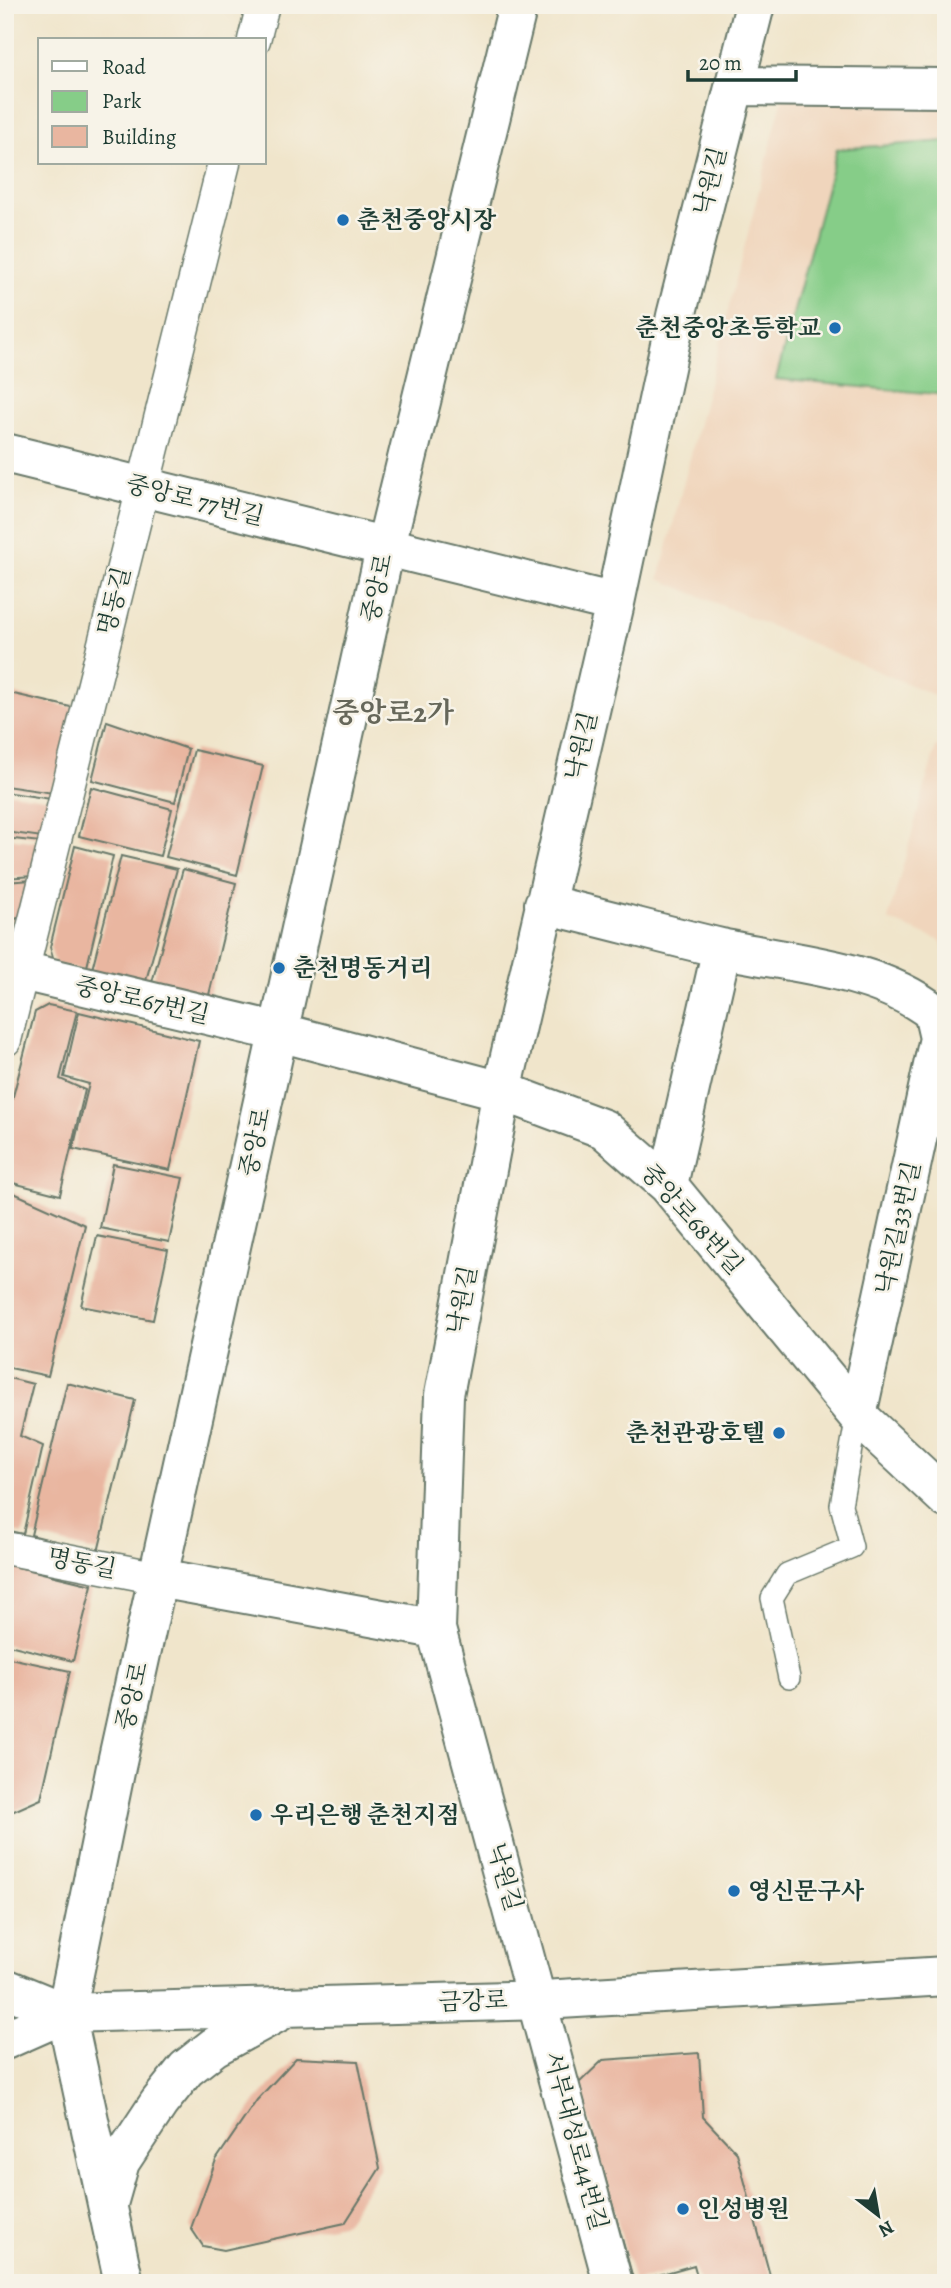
<svg xmlns="http://www.w3.org/2000/svg" width="951" height="2288" viewBox="0 0 951 2288" font-family="Alegreya,'Noto Serif KR',serif">
	<rect width="100%" height="100%" fill="#f7f3e8"/>
	<filter id="ink" filterUnits="userSpaceOnUse"><feTurbulence type="fractalNoise" baseFrequency=".0143" numOctaves="2"/><feDisplacementMap in="SourceGraphic" scale="14" xChannelSelector="R" yChannelSelector="G"/><feConvolveMatrix kernelMatrix="1 2 1 2 8 2 1 2 1" color-interpolation-filters="sRGB"/></filter>
	<filter id="wash" filterUnits="userSpaceOnUse"><feTurbulence type="fractalNoise" baseFrequency=".00686" numOctaves="4" result="noise"/><feDisplacementMap in="SourceGraphic" scale="28" xChannelSelector="R" yChannelSelector="G"/><feGaussianBlur stdDeviation="1.57" result="paint"/><feColorMatrix in="noise" values="0 0 0 0 0 0 0 0 0 0 0 0 0 0 0 0 0 1.4 0 .05"/><feComposite in="paint" operator="in"/></filter>
	<g filter="url(#wash)">
		<rect width="100%" height="100%" fill="#f0e5cb"/>
		<!-- built -->
		<path fill="#f0d5bc" d="M791,66L946,77V700L659,579Z
			M936,746L946,748V963L941,941L888,920Z"/>
		<!-- green -->
		<path fill="#86cd88" stroke="#52855e" stroke-width="2" d="M946,141V395L776,379L837,149Z"/>
		<g id="blocks">
			<!-- building -->
			<path fill="#e9b6a0" d="M5,692L75,708L53,793L5,786Z
				M107,721L188,749L175,802L92,780Z
				M194,750L263,766L237,875L166,857Z
				M91,787L172,809L160,856L79,836Z
				M5,792L51,799L42,837L5,832Z
				M5,838L41,842L33,876L5,878Z
				M75,846L113,856L86,971L55,964L50,947Z
				M121,856L177,869L145,984L91,973Z
				M183,869L236,883L208,999L151,986Z
				M32,880L24,915L5,924V882Z
				M48,1005L77,1011L60,1079L85,1090L60,1195L5,1181V1127L35,1012Z
				M79,1012L199,1041L170,1170L73,1149L89,1084L64,1077Z
				M113,1164L183,1178L169,1242L100,1228Z
				M5,1189L85,1225L48,1376L5,1367Z
				M97,1236L168,1250L153,1320L81,1306Z
				M5,1377L33,1384L20,1436L43,1446L23,1534L5,1530Z
				M67,1383L135,1400L98,1552L31,1535Z
				M5,1564L92,1585L73,1661L5,1644Z
				M5,1657L70,1671L41,1799L5,1815Z
				M699,2053L703,2117L737,2153L772,2283H699L694,2265L634,2282L579,2083L603,2060Z
				M296,2058L358,2061L380,2168L345,2223L224,2250L203,2246L191,2228L216,2160L257,2100Z"/>
		</g>
	</g>
	<g filter="url(#ink)">
		<use href="#blocks" fill-opacity="0" stroke="#687869" stroke-width="2"/>
		<g fill="none" stroke-linecap="round" stroke-linejoin="round">
			<defs>
				<path id="service" d="M789,1678L772,1598L787,1574L852,1547L841,1505L857,1415"/>
				<path id="pedestrian" d="M254,40L263,5
					M5,1040L224,163
					M5,1548L159,1578"/>
				<path id="minor" d="M735,86L946,88
					M5,453L615,603
					M544,904C603,918 662,934 721,948C791,964 875,967 933,1012L939,1038L857,1415
					M5,967L279,1032L502,1091L604,1129L668,1185L857,1415L946,1498
					M668,1185L722,948
					M159,1578L436,1629
					M613,2283L436,1629L444,1395L502,1091L615,603L676,316L755,5"/>
				<path id="tertiary" d="M5,1988L66,2013L543,2000L946,1976
					M5,2040L66,2013
					M108,2204L120,2162L159,2103L186,2069L214,2047L280,2011
					M124,2283L66,2013L116,1767L385,549L518,5"/>
			</defs>
			<!-- service casing -->
			<use href="#service" stroke="#687869" stroke-width="24"/>
			<!-- pedestrian casing -->
			<use href="#pedestrian" stroke="#687869" stroke-width="35"/>
			<!-- minor casing -->
			<use href="#minor" stroke="#687869" stroke-width="42"/>
			<!-- tertiary casing -->
			<use href="#tertiary" stroke="#687869" stroke-width="42"/>
			<!-- service -->
			<use href="#service" stroke="#fff" stroke-width="21"/>
			<!-- pedestrian -->
			<use href="#pedestrian" stroke="#fff" stroke-width="32"/>
			<!-- minor -->
			<use href="#minor" stroke="#fff" stroke-width="38"/>
			<!-- tertiary -->
			<use href="#tertiary" stroke="#fff" stroke-width="38"/>
		</g>
	</g>
	<!-- markers -->
	<g fill="#1f6fb2" stroke="#f7f3e8" stroke-width="2.5">
		<circle cx="343" cy="220" r="7"/>
		<circle cx="835" cy="328" r="7"/>
		<circle cx="279" cy="968" r="7"/>
		<circle cx="779" cy="1433" r="7"/>
		<circle cx="256" cy="1815" r="7"/>
		<circle cx="734" cy="1891" r="7"/>
		<circle cx="683" cy="2209" r="7"/>
	</g>
	<g text-anchor="middle" stroke-width="5" stroke-linejoin="round" paint-order="stroke">
		<!-- street labels -->
		<g font-size="24" fill="#1f3d34" stroke="#f7f3e8">
			<text transform="translate(710 181) rotate(-76)" y="8">낙원길</text>
			<text transform="translate(195 500) rotate(14)" y="8">중앙로 77번길</text>
			<text transform="translate(377 588) rotate(-78)" y="8">중앙로</text>
			<text transform="translate(114 601) rotate(-76)" y="8">명동길</text>
			<text transform="translate(581 746) rotate(-77)" y="8">낙원길</text>
			<text transform="translate(142 1000) rotate(13)" y="8">중앙로67번길</text>
			<text transform="translate(255 1142) rotate(-78)" y="8">중앙로</text>
			<text transform="translate(692 1219) rotate(48)" y="8">중앙로68번길</text>
			<text transform="translate(898 1228) rotate(-78)" y="8">낙원길33번길</text>
			<text transform="translate(462 1300) rotate(-79)" y="8">낙원길</text>
			<text transform="translate(82 1563) rotate(11)" y="8">명동길</text>
			<text transform="translate(132 1696) rotate(-77)" y="8">중앙로</text>
			<text transform="translate(505 1877) rotate(74)" y="8">낙원길</text>
			<text transform="translate(473 2001) rotate(-2)" y="8">금강로</text>
			<text transform="translate(576 2141) rotate(75)" y="8">서부대성로44번길</text>
		</g>
		<!-- poi labels -->
		<g font-size="24" font-weight="bold" fill="#1f3d34" stroke="#f7f3e8" text-anchor="start">
			<text x="357" y="228">춘천중앙시장</text>
			<text x="821" y="336" text-anchor="end">춘천중앙초등학교</text>
			<text x="293" y="976">춘천명동거리</text>
			<text x="765" y="1441" text-anchor="end">춘천관광호텔</text>
			<text x="270" y="1823">우리은행 춘천지점</text>
			<text x="748" y="1899">영신문구사</text>
			<text x="697" y="2217">인성병원</text>
		</g>
		<!-- quarter labels -->
		<g font-size="28" font-weight="bold" fill="#66675a" stroke="#f7f3e8">
			<text x="393" y="722">중앙로2가</text>
		</g>
	</g>
	<!-- margin -->
	<rect width="951" height="2288" fill="none" stroke="#f7f3e8" stroke-width="28"/>
	<!-- legend -->
	<rect x="38" y="38" width="228" height="126" fill="#f7f3e8" stroke="#a1aaa0" stroke-width="2"/>
	<rect x="52" y="61" width="35" height="10" fill="#ffffff" stroke="#a1aaa0" stroke-width="2"/>
	<text x="102" y="74" font-size="21" fill="#1f3d34">Road</text>
	<rect x="52" y="91" width="35" height="21" fill="#86cd88" stroke="#a1aaa0" stroke-width="2"/>
	<text x="102" y="108" font-size="21" fill="#1f3d34">Park</text>
	<rect x="52" y="126" width="35" height="21" fill="#e9b6a0" stroke="#a1aaa0" stroke-width="2"/>
	<text x="102" y="144" font-size="21" fill="#1f3d34">Building</text>
	<!-- north arrow -->
	<g transform="translate(878 2215) rotate(149)" stroke="#f7f3e8" stroke-width="5" paint-order="stroke">
	<path d="M0-5L12 26L0 18L-12 26Z" fill="#1f3d34"/>
	<text y="-10" font-size="19" font-weight="bold" text-anchor="middle" fill="#1f3d34">N</text>
	</g>
	<!-- scale -->
	<path d="M688 70v10h108v-10" fill="none" stroke="#1f3d34" stroke-width="3.5"/>
	<text x="699" y="70" font-size="21" fill="#1f3d34" stroke="#f7f3e8" stroke-width="5" paint-order="stroke">20 m</text>
</svg>
